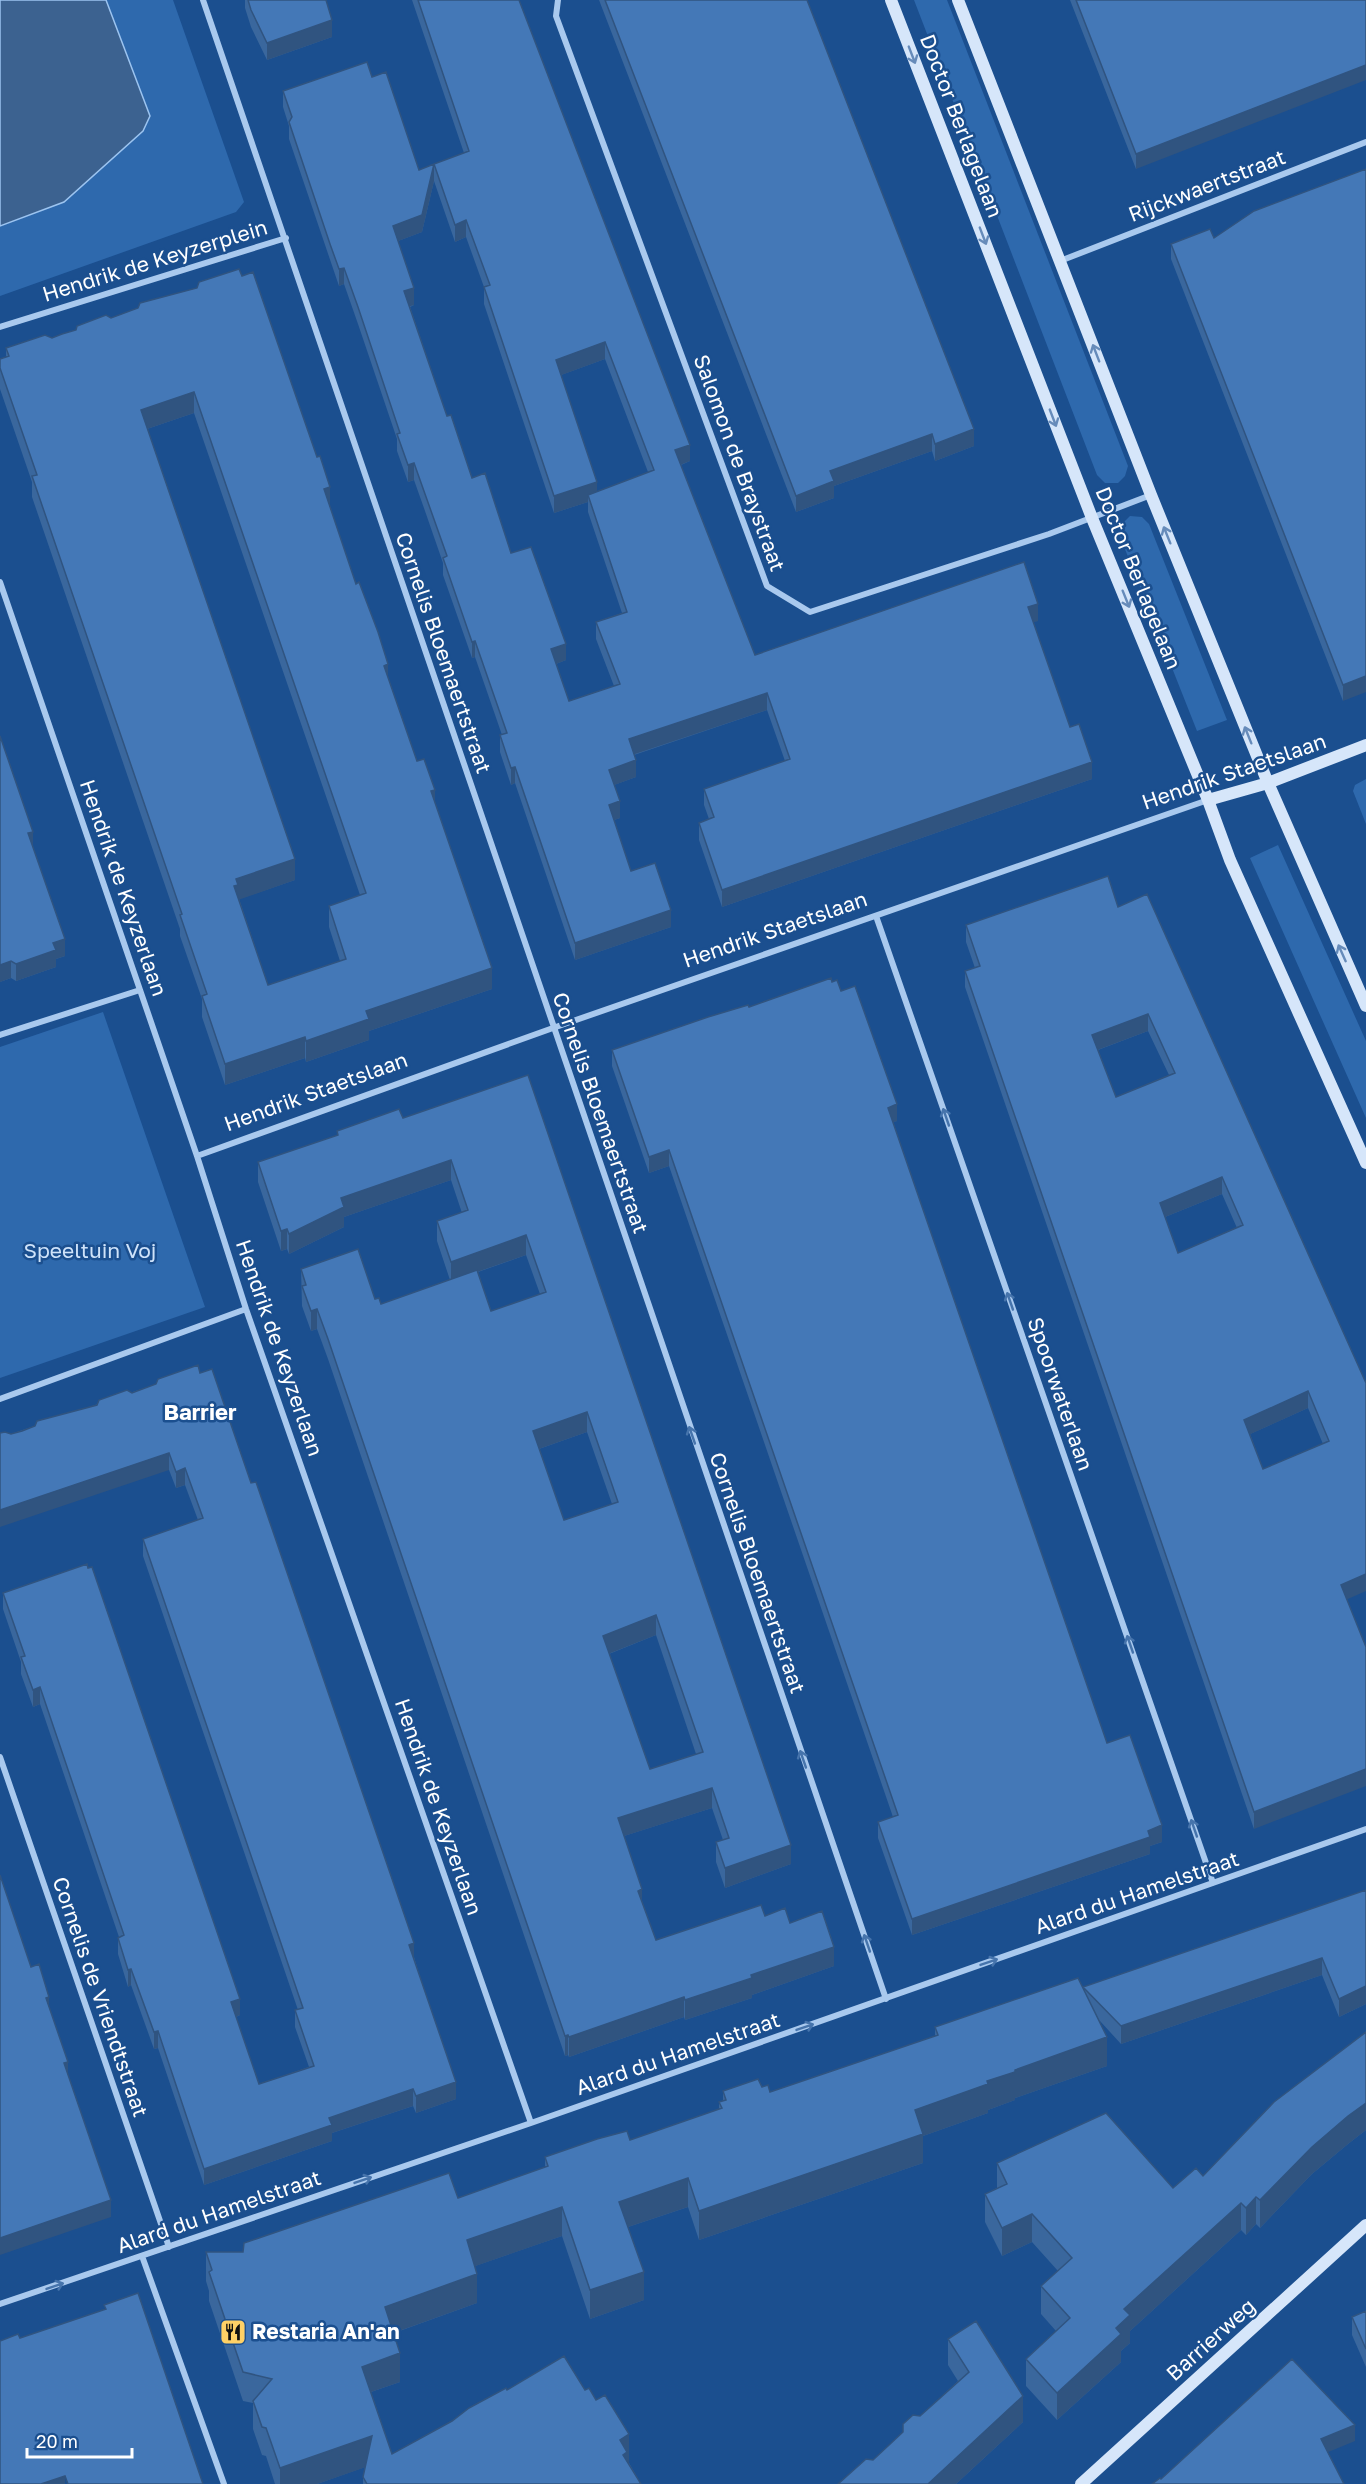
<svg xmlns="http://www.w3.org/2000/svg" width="1366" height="2484" viewBox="0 0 1366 2484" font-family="'Golos Text',sans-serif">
	<rect width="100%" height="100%" fill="#1b4f8f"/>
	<!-- green -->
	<path fill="#2e69ad" d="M106,0H173L244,202L236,212L0,296V226L64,202L150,116Z
		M914,0H947L1128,466L1125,476L1118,483H1105L1097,475Z
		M1130,516L1142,517L1149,524L1227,720L1197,731L1119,534L1122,524Z
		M1366,779V824L1353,791L1355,785Z
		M1278,845L1366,1041V1118L1250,858Z
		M103,1012L205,1307L0,1378V1047Z"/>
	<!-- water -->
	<path fill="#3c6290" stroke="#9cc4f0" stroke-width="1.5" d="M0,0H106L150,116L143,131L64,202L0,226Z"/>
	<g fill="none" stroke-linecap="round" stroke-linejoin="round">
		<!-- street -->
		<path stroke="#a9c9ee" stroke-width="6" d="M203,0L886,1999
			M558,0L556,16L767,586L810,612L1049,534L1151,495
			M1060,261L1366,142
			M0,327L286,238
			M0,582L197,1156L246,1309L531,2123
			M876,916L1213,1883
			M0,1035L140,990
			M197,1156L553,1028L1208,800
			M0,1399L246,1309
			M0,1757L169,2247
			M142,2256L224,2484
			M0,2304L531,2123L1366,1829"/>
		<!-- secondary -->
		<path stroke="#d6e6fa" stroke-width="12" d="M891,0L1092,518L1208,800L1230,860L1366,1163
			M958,0L1151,495L1268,783L1366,1006
			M1208,800L1268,783L1366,745
			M1081,2484L1366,2225"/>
	</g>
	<!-- wall -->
	<path fill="#3a679d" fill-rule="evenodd" d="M245,0H326L332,37L267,60L251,27L245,8Z
		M412,0H519L690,461L681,465L755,655L1038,621L1033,622L1070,727L1092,779L722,907L699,840V823L709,819L704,805V789L785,761L767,710L634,755L636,777L614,785L620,818L614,820L631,871L671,927L575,960L515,783L511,785L500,752V735H502L475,657L472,658L443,575V563L425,511L414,480L408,482L397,451V439L358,324L344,284L339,286L289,139V126L283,107V91L372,77L419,170L434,181L422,232L398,241L414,305L410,307L447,416L472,478L566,660L556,664L569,701L614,686L596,639V622L622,613L588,512V502L554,513L484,304V287L466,237L455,242L434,181V164L464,153ZM605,359L648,472L597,492L561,375Z
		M599,0H807L974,446L935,461L932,451L834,486V498L796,512Z
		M1070,0H1366L1136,169Z
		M1366,169L1343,701L1171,259V244L1214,238Z
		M106,315L330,509L417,761L435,802L492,989L369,1031V1040L306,1062L305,1058L225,1085L202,1017V999L180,936V929L32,497V482L0,389V359L6,357V348L52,338L76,330ZM194,413L360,895L329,906V927L340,961L268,985L239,899L295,880L147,429Z
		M33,847L65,956L56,959V967L16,981L11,978L0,982Z
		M1118,907L1366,1383L1347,1600L1254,1829L965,987V971L975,968L966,942V925ZM1148,1031L1169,1075L1116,1097L1098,1050ZM1222,1194L1237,1228L1178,1253L1165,1217ZM1308,1408L1323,1444L1263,1469L1250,1434Z
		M832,982L841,991L897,1121L893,1122L1107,1743L1162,1842L1150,1846V1854L912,1935L878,1838V1822L893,1817L669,1166L649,1173L612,1066V1050Z
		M528,1075L791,1864L725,1888L716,1862V1842L723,1840L712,1808L624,1836L642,1901L656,1940L765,1916L790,1923L834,1966L752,1995V1998L685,2020L684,2017L569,2057L568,2055L565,2056L328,1359L317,1329L311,1331L302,1306L301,1269L375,1299L381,1304L450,1280L437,1241V1221L462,1213L451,1180L344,1217V1227L289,1254L287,1249L281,1251L258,1182V1162L337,1136V1131L403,1118ZM526,1255L540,1294L491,1311L478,1272ZM587,1432L612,1504L564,1520L539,1449ZM656,1635L696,1754L650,1769L609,1654Z
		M156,1384L414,1957L456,2099L416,2113L413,2106L332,2133V2141L204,2185L158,2048L154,2049L131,1985L128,1987L118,1954V1938L119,1937L40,1704L33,1707L21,1674V1662L3,1609V1593L240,2015L236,2017L259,2084L309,2067L295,2027V2010H298L143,1556V1539L198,1520L185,1485L176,1488L169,1470L11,1434Z
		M1366,1890V2004L1339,2017L1322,1975L1121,2044L1100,2021L1107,2066L1015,2098V2100L988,2110V2113L923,2136V2163L699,2240L688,2207L628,2227L644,2300L590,2319L562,2236L475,2266L477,2303L394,2333L400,2382L371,2392L392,2454L507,2390L629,2463L641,2484H363V2477L365,2467L317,2484H275L266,2456L262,2455L253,2429V2403L243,2401L209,2301V2291L206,2281V2252H243L458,2198L545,2168V2157L630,2140L719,2109V2102L723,2101V2091L762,2087L770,2092L935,2036V2027L1083,1989V1987Z
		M1366,2032V2130L1348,2144L1312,2174L1260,2228L1256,2224L1246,2235L1241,2230L1130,2331V2343L1121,2351V2362L1057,2420L1026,2386V2359L1056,2331L1041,2314V2286L1058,2271L1032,2242L1002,2256L985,2222V2194L997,2188V2163L1173,2188L1203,2176Z
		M1366,2311V2367L1352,2335V2317Z
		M948,2339L1023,2422L956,2484H838L873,2460L958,2381L948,2365Z"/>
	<!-- shaded-wall -->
	<path fill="#305480" d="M332,20V37L267,60V43Z
		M1366,65V80L1136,169V154Z
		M434,164V181L422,232L393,243V226Z
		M466,220V237L455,242V225Z
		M344,268V284L339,286V269Z
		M414,288V305L404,308V291Z
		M605,342V359L556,377V360Z
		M194,392V413L141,431V410Z
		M974,429V446L935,461V444Z
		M932,434V451L834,486V498L796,512V496L830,471Z
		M690,445V461L675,467V450Z
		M414,463V480L408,482V465Z
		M597,482V499L588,495V502L554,513V496Z
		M330,487V508L324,489Z
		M1038,604V621L1028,624V607Z
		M475,641V657L472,658V642Z
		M566,644V660L551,666V649Z
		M388,664V685L384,666Z
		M1366,676V692L1343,701V685Z
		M767,693V710L629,756V739Z
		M636,760V777L609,787V770Z
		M1092,762V779L722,907V890Z
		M515,767V783L511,785V768Z
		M435,790V811L431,791Z
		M620,801V818L609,822V805Z
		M33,832V849L28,833Z
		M295,859V880L238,900L234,886L236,879Z
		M671,910V927L575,960V943Z
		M65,939V956L56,959V967L16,981V964L53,943Z
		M11,961V978L0,982V965Z
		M492,968V989L369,1031V1040L306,1062V1041L366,1011Z
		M1148,1014V1031L1092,1052V1035Z
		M305,1037V1058L225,1085V1064Z
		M897,1104V1121L888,1124V1108Z
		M669,1150V1166L649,1173V1157Z
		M451,1160V1180L344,1217V1227L289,1254V1234L341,1198Z
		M1222,1177V1194L1160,1219V1203Z
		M287,1229V1249L281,1251V1231Z
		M526,1235V1255L451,1281V1262Z
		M317,1309V1329L311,1331V1311Z
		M1308,1391V1408L1244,1437V1420Z
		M587,1412V1432L533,1451V1431Z
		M169,1453V1470L0,1527V1510Z
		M185,1468V1485L176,1488V1472Z
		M1366,1574V1591L1341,1602V1585Z
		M656,1615V1635L603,1656V1636Z
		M40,1687V1704L33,1707V1690Z
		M1366,1769V1786L1254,1829V1812Z
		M712,1788V1808L618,1838V1818Z
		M1162,1825V1842L1150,1846V1854L912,1935V1919Z
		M791,1845V1864L725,1888V1868Z
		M642,1889V1909L638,1891Z
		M414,1943V1960L409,1945Z
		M834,1947V1966L752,1995V1998L685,2020V2000L751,1975Z
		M1322,1958V1975L1121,2044V2026Z
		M131,1969V1985L128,1987V1970Z
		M1366,1986V2004L1339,2017V1999Z
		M49,1997V2014L46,1998Z
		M684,1997V2017L569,2057V2037Z
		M240,1999V2015L231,2019V2002Z
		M158,2031V2048L154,2049V2032Z
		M568,2035V2055L565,2056V2036Z
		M1107,2037V2066L1015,2098V2100L988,2110V2113L923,2136V2163L699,2240V2211L915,2110L1015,2070Z
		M68,2062V2079L64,2063Z
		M456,2082V2099L416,2113V2096Z
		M413,2089V2106L332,2133V2141L204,2185V2169L329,2118Z
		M1366,2103V2130L1348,2144L1312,2174L1260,2228V2200L1312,2147L1348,2116Z
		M688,2178V2207L619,2230V2202Z
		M1256,2197V2224L1246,2235V2208Z
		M111,2200V2217L0,2255V2238Z
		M1241,2203V2230L1130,2331V2343L1121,2351V2362L1057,2420V2393L1116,2328L1124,2309Z
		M562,2207V2236L467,2269V2240Z
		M1032,2214V2242L1002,2256V2228Z
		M644,2272V2300L590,2319V2290Z
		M477,2274V2303L385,2336V2307Z
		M400,2353V2382L362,2395V2367Z
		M1023,2396V2422L956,2484H928Z
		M1355,2425V2441L1321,2455V2439Z
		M629,2434V2463L627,2464V2481L620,2440Z
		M372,2436V2465L317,2484H280V2468Z
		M65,2476V2484H41Z"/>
	<!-- building -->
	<path fill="#4478b7" stroke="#305480" stroke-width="1.5" fill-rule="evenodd" d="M248,0H326L332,20L267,43L251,10Z
		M418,0H519L690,445L675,450L755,655L1024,562L1038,604L1028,607L1070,727L1079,724L1092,762L722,890L699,823L714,817L704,789L790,759L767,693L629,739L636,760L609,770L620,801L609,805L631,871L655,863L671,910L575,943L515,767L511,768L500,735L507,733L475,641L472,642L443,558L447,556L414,463L408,465L397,434L400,433L358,307L344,268L339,269L330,244L289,122L292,117L283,91L367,62L372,77L386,72L419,170L434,164L422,215L393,226L414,288L404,291L447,416L451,415L472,478L485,473L511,553L531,547L566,644L551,649L569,701L620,684L596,622L627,612L588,495L654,470L605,342L556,360L597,482L554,496L484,287L490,285L466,220L455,225L434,164L469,151Z
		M605,0H807L974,429L935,444L932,434L830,471L834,481L796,496Z
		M1076,0H1366V65L1136,154Z
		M1366,169V676L1343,685L1171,244L1210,229L1214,238L1254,211Z
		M239,269L242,276L253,272L317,457L320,456L330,487L324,489L356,584L359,582L378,632L388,664L384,666L417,761L424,759L435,790L431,791L492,968L366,1011L369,1019L306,1041L305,1037L225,1064L202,996L207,994L180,915L182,914L32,476L37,475L0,368V359L9,356L6,348L45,335L52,338L62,334L76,330L77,326L106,315L111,318L138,308L140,303L197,288L199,282ZM194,392L366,893L329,906L346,959L268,985L234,886L238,885L236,879L295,859L141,410Z
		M0,736L33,832L28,833L65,939L53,943L56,950L16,964L11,961L0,965Z
		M1108,876L1118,907L1147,894L1366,1383V1574L1341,1585L1366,1647V1769L1254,1812L965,971L980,966L966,925ZM1148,1014L1175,1073L1116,1097L1092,1035ZM1222,1177L1243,1225L1178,1253L1160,1203ZM1308,1391L1329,1441L1263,1469L1244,1420Z
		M831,978L832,982L837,980L841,991L855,986L897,1104L888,1108L1107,1743L1130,1735L1162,1825L1148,1831L1150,1837L912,1919L878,1822L898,1815L669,1150L649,1157L612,1050L708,1017L748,1005L749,1007Z
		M528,1075L791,1845L725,1868L716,1842L729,1838L712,1788L618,1818L642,1889L638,1891L656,1940L761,1905L765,1916L785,1908L790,1923L822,1911L834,1947L751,1975L752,1978L685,2000L684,1997L569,2037L568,2035L565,2036L328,1339L317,1309L311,1311L302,1286L306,1285L301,1269L358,1249L375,1299L379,1298L381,1304L477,1270L491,1311L546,1292L526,1235L451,1262L437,1221L468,1210L451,1160L341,1198L344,1207L289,1234L287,1229L281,1231L258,1162L338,1135L337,1131L399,1109L403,1118ZM587,1412L618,1502L564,1520L533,1431ZM656,1615L703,1752L650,1769L603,1636Z
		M198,1365L200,1373L212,1369L251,1483L256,1482L414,1943L409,1945L456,2082L416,2096L413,2089L329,2118L332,2125L204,2169L158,2031L154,2032L131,1969L128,1970L118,1938L124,1935L40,1687L33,1690L21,1657L25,1656L3,1593L87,1564L88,1568L92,1567L240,1999L231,2002L259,2084L314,2066L295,2010L303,2008L143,1539L203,1518L185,1468L176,1472L169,1453L0,1510V1433L5,1432L11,1434L22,1431L35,1426L37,1421L97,1405L99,1400L127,1390L132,1393L156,1384L158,1379Z
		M0,1875L31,1967L39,1964L49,1997L46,1998L68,2062L64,2063L111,2200L0,2238Z
		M1366,1890V1986L1339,1999L1322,1958L1121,2026L1083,1987Z
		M1078,1978L1107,2037L1015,2070V2072L987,2081L988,2084L915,2110L923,2134L699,2211L688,2178L619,2202L644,2272L590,2290L562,2207L467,2240L477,2274L385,2307L400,2353L362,2367L392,2454L452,2421L469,2408L506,2388L507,2390L564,2356L585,2390L589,2388L596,2400L605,2395L629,2434L620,2440L627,2452L623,2455L641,2484H367L363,2477L372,2436L280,2468L266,2428L262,2427L253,2401L272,2379L243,2372L209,2272L212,2270L206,2252H243L244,2243L449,2173L458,2198L548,2166L545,2157L597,2139L627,2131L630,2140L722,2108L719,2102L726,2100L723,2091L758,2079L762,2087L768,2085L770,2092L938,2035L935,2027Z
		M1366,2032V2103L1348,2116L1312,2147L1260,2200L1256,2197L1246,2208L1241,2203L1124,2309L1130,2315L1116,2328L1121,2334L1057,2393L1026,2359L1070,2318L1041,2286L1072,2258L1032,2214L1002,2228L985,2194L1007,2184L997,2163L1106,2113L1173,2188L1196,2168L1203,2176L1274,2102Z
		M138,2293L203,2484H68L65,2476L41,2484H0V2341L18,2334L20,2338L106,2309L104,2305Z
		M1366,2311V2349L1352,2317Z
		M976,2321L1023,2396L928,2484H838L866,2459L873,2460L903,2432V2424L913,2415L920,2416L969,2372L948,2339Z
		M1292,2359L1355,2425L1321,2439L1344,2484H1152L1160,2478L1161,2479Z"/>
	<!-- one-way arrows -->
	<defs><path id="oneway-shaft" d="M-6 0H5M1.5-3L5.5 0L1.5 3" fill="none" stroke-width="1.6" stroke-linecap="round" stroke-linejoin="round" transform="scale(1.5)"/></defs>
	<g stroke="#668bba">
		<use href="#oneway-shaft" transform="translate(912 55) rotate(69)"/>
		<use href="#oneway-shaft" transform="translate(983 236) rotate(69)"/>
		<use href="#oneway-shaft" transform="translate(1096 353) rotate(-111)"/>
		<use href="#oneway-shaft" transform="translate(1053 418) rotate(69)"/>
		<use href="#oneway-shaft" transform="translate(1167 535) rotate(-112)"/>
		<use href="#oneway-shaft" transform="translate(1126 599) rotate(68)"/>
		<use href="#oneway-shaft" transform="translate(1248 735) rotate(-112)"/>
		<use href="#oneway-shaft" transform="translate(1342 953) rotate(-114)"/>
	</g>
	<g stroke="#4674ac">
		<use href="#oneway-shaft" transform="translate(946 1117) rotate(-109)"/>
		<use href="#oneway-shaft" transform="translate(1010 1301) rotate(-109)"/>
		<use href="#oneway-shaft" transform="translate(692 1435) rotate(-109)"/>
		<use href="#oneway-shaft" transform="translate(1130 1644) rotate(-109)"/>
		<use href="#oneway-shaft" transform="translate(803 1759) rotate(-109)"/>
		<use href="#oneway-shaft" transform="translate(1194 1828) rotate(-109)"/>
		<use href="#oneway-shaft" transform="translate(867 1943) rotate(-109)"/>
		<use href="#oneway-shaft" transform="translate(989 1962) rotate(-19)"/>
		<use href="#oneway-shaft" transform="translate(805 2027) rotate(-19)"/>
		<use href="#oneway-shaft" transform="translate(363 2180) rotate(-19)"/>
		<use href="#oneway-shaft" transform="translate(55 2286) rotate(-19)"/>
	</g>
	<!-- icons -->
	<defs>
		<symbol id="restaurant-square" viewBox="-11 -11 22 22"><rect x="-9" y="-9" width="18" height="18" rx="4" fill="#ffd166" stroke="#1b4f8f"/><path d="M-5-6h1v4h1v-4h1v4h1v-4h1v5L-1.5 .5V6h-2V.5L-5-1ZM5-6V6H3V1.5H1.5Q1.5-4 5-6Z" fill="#111"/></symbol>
	</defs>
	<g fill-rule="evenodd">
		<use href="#restaurant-square" x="218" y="2317" width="30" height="30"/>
	</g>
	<g text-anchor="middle" stroke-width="5" stroke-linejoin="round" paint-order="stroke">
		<!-- street labels -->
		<g font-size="21" fill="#fff" stroke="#1b4f8f">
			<text transform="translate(961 126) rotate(69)" y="7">Doctor Berlagelaan</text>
			<text transform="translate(1207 186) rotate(-21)" y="7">Rijckwaertstraat</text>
			<text transform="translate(155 261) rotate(-17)" y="7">Hendrik de Keyzerplein</text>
			<text transform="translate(739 463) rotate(70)" y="7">Salomon de Braystraat</text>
			<text transform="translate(1138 578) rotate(68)" y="7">Doctor Berlagelaan</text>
			<text transform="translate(443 653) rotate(71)" y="7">Cornelis Bloemaertstraat</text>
			<text transform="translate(1234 772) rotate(-19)" y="7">Hendrik Staetslaan</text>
			<text transform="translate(123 888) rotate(71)" y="7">Hendrik de Keyzerlaan</text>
			<text transform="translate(775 930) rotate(-19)" y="7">Hendrik Staetslaan</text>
			<text transform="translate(316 1092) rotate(-20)" y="7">Hendrik Staetslaan</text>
			<text transform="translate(600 1113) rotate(71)" y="7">Cornelis Bloemaertstraat</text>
			<text transform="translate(279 1348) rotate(71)" y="7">Hendrik de Keyzerlaan</text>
			<text transform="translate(1060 1394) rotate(71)" y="7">Spoorwaterlaan</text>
			<text transform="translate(757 1573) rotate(71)" y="7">Cornelis Bloemaertstraat</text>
			<text transform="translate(438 1807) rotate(71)" y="7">Hendrik de Keyzerlaan</text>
			<text transform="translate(1137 1893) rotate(-19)" y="7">Alard du Hamelstraat</text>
			<text transform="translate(100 1997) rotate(71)" y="7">Cornelis de Vriendtstraat</text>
			<text transform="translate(678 2054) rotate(-19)" y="7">Alard du Hamelstraat</text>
			<text transform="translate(219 2212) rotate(-19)" y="7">Alard du Hamelstraat</text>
			<text transform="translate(1211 2340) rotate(-42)" y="7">Barrierweg</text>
		</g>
		<!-- park labels -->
		<g font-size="21" fill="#cfe3fa" stroke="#1b4f8f">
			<text x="90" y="1258">Speeltuin Voj</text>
		</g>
		<!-- poi labels -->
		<g font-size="21" font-weight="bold" fill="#fff" stroke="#1b4f8f" text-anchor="start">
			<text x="252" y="2339">Restaria An'an</text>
		</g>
		<!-- neighbourhood labels -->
		<g font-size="22" font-weight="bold" fill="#fff" stroke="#1b4f8f">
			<text x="200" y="1420">Barrier</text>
		</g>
	</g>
	<!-- scale -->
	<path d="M27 2448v9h105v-9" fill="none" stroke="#ffffff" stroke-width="3"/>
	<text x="36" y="2448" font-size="18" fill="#ffffff" stroke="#1b4f8f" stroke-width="4.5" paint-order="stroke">20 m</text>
</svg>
